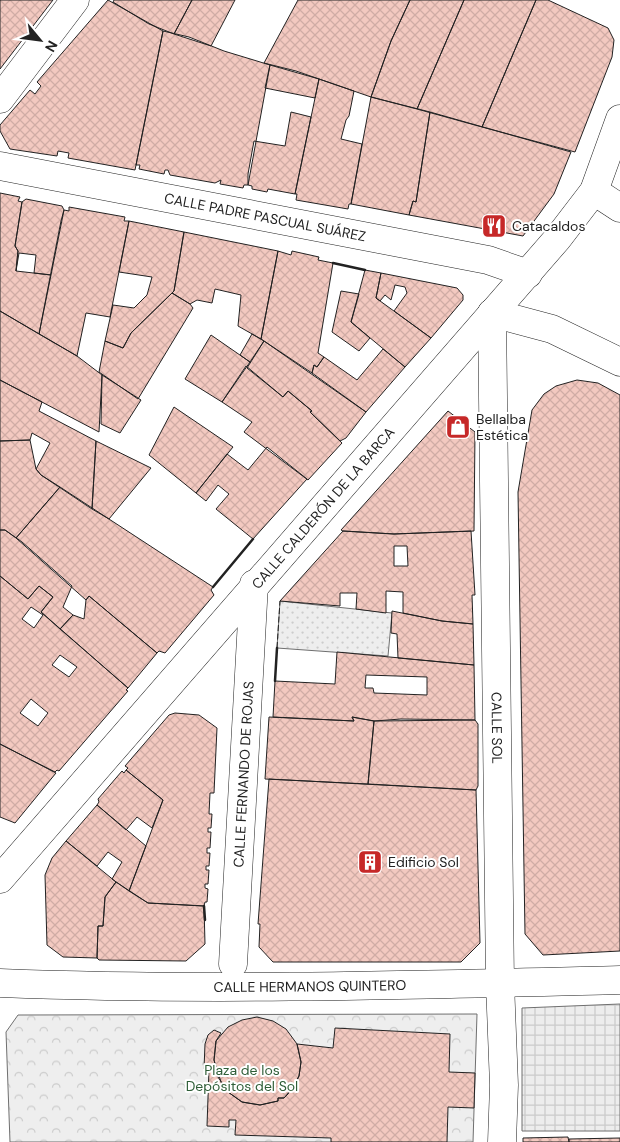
<svg xmlns="http://www.w3.org/2000/svg" width="620" height="1142" viewBox="0 0 620 1142" font-family="'DM Sans',sans-serif">
	<defs>
		<pattern id="grass-dots" width="8" height="8" patternUnits="userSpaceOnUse" patternTransform="scale(1.25)"><rect width="8" height="8" fill="#eee"/><path d="M2 2h.1M6 6h.1" fill="none" stroke="#ccc" stroke-width="1.8" stroke-linecap="round"/></pattern>
		<pattern id="park-crowns" width="20" height="18" patternUnits="userSpaceOnUse" patternTransform="scale(1.25)"><rect width="20" height="18" fill="#eee"/><path d="M2 6a3 3 0 1 1 6 0M12 15a3 3 0 1 1 6 0" fill="none" stroke="#ccc"/></pattern>
		<pattern id="plaza-grid" width="8" height="8" patternUnits="userSpaceOnUse" patternTransform="scale(1.25)"><rect width="8" height="8" fill="#ededed"/><path d="M0 4h8M4 0v8" fill="none" stroke="#cbcbcb"/></pattern>
		<pattern id="building-cross-hatch" width="8" height="8" patternUnits="userSpaceOnUse" patternTransform="scale(1.25)"><rect width="8" height="8" fill="#f3c9c0"/><path d="M0 0l8 8M0 8l8-8" fill="none" stroke="#d0aca5"/></pattern>
	</defs>
	<rect width="100%" height="100%" fill="#fff"/>
	<!-- grass -->
	<path fill="url(#grass-dots)" stroke="#6f6f6f" d="M280,601L392,613L388,656L277,648Z"/>
	<!-- park -->
	<path fill="url(#park-crowns)" stroke="#6f6f6f" d="M477,1014L473,1142H10L6,1032L18,1015Z"/>
	<!-- plaza -->
	<path fill="url(#plaza-grid)" stroke="#6f6f6f" d="M620,1004V1131H522V1008Z"/>
	<!-- building -->
	<path fill="url(#building-cross-hatch)" stroke="#222" fill-rule="evenodd" d="M0,0H53L0,69Z
		M108,0L163,31L135,170L68,158L69,153L58,151L57,156L10,149L0,131V125L30,90L35,94L41,86L37,82Z
		M114,0H192L174,34L149,24L113,2Z
		M192,0H235L211,46L174,34Z
		M410,0H464L417,109L371,97L391,41Z
		M410,0L391,41L371,97L296,71L264,63L298,0Z
		M464,0H536L482,127L417,109Z
		M536,0H548L608,28L614,40L612,57L575,152L482,127Z
		M163,31L189,37L224,51L270,65L248,185H244L243,188L220,184L221,180L215,183L170,175L168,170H165L164,174L139,169L140,165H136Z
		M270,65L319,79L315,98L265,88Z
		M319,79L354,91L349,116L346,120L341,139L362,144L351,204H349L348,209L296,200L297,194H295Z
		M371,97L430,112L416,202L413,201L409,215L351,204Z
		M291,112L311,117L295,194L268,189L267,192L252,189V186L248,185V174L254,141L285,146Z
		M430,112L571,152L554,194L523,236L409,215L413,201L416,202Z
		M0,193L20,197L18,201L22,202L15,246L18,251L16,271L51,275L39,334L0,311Z
		M26,199L62,206L64,210L51,275L34,273L36,255L19,253L16,271L18,251L15,246L22,202Z
		M69,207L125,217L124,221H129L110,317L86,313L77,356L39,334L61,221L64,210L69,211Z
		M129,221L184,232L174,291L131,333L123,348L105,341L113,305L134,308L147,295L152,277L119,272Z
		M184,232L278,251L261,339L238,326L241,295L215,289L212,303L197,300L190,304L172,293L174,291Z
		M278,251L291,255L292,251L319,257L318,260L333,263L318,353L324,357L317,367L314,365L312,373L261,339Z
		M365,270L381,273L376,298L431,338L405,367L351,322Z
		M381,273L457,288L463,295V300L431,338L394,311L407,293L405,287L395,285L391,300L385,295L380,301L376,298Z
		M341,291L359,294L351,322L370,338L359,351L332,332Z
		M172,293L190,304L193,308L138,399L99,372L105,341L123,348L131,333Z
		M0,311L77,356L102,375L99,432L0,380Z
		M252,334L264,341L250,362L240,355Z
		M211,335L250,362L222,402L185,379Z
		M264,341L366,412L346,438L340,441L310,412L312,411L288,391L283,397L247,368Z
		M383,349L405,367L366,412L312,373L314,365L317,367L324,357L357,380Z
		M246,366L283,397L288,391L312,411L310,412L342,443L308,480L244,432L252,422L222,402Z
		M102,375L141,400L120,433L101,424Z
		M0,380L42,402L39,411L96,441L92,509L41,475L36,469L50,443L32,433L30,440L0,441Z
		M577,380L598,383L620,395V951L543,955L525,934L518,492L532,410L544,394L556,386Z
		M174,407L233,447L196,493L149,455Z
		M448,411L475,432L474,531L394,534L343,531L341,530Z
		M30,440L36,469L41,475L60,487L16,538L5,530H0V441Z
		M96,441L151,468L109,519L92,509Z
		M267,447L307,479L253,539L216,509L229,494L218,485L206,501L196,493L227,454L248,470Z
		M60,487L213,587L211,590L214,595L165,653L159,651L157,653L89,596L86,600L16,538Z
		M0,530H5L22,542L72,586L63,607L73,615L60,629L41,612L53,597L39,586L28,599L0,576Z
		M343,531L394,534L471,531L475,595H472L473,624L442,621L403,613V592L386,591V613L356,609L357,593H340V606L280,601ZM394,546H407L408,566H394Z
		M0,576L28,599L39,586L53,597L41,612L128,688L126,690L128,691L59,771L57,770L55,772L0,744ZM31,607L43,615L34,628L22,619ZM60,655L77,667L69,677L52,665ZM31,699L48,713L38,726L20,713Z
		M89,596L157,653L128,688L60,629L73,615L84,619L86,600Z
		M392,611L442,621L473,624L474,665L398,658L397,634L391,633Z
		M337,652L474,665L475,720L374,721L352,717L354,721L273,717L275,681L335,684ZM366,675L427,677V695L374,693L373,688H365Z
		M175,713L199,715L217,728L214,793H210L209,814H212L211,828H208V832H211L210,848H207V853H210L209,866H206V870H209L208,884H205V888L208,889L207,902H205L204,906L148,903L129,891L163,800L126,770L128,768L125,766L169,715Z
		M269,717L354,721L352,717L374,721L368,784L265,779Z
		M401,719L475,720L478,724V786L476,790L368,784L374,721Z
		M0,744L56,773L15,823L0,817Z
		M126,770L163,800L152,828L137,817L126,830L97,805L99,802L98,799L122,771L124,773Z
		M269,779L476,790L480,943L461,962H273L259,947L260,924H258Z
		M97,805L146,846L129,891L112,879L122,862L108,852L97,866L66,841Z
		M66,841L116,882L105,897L103,926H98L97,958L63,957L47,945L45,875L52,858Z
		M116,882L148,903L204,906L205,944L186,961L99,960L97,958L98,926H103L105,897Z
		M257,1017L273,1021L286,1029L297,1044L301,1062L299,1076L288,1094L284,1098H278V1101L260,1105L242,1102L228,1092L218,1077L214,1060L216,1041L228,1027L242,1020Z
		M335,1028L450,1034L449,1072L475,1073L474,1108L448,1107L447,1142H331V1138L235,1135L236,1120H229V1127L207,1126L209,1069H204L205,1044L208,1035L214,1030L221,1033L216,1041L214,1060L222,1085L228,1092L242,1102L260,1105L278,1101V1098H284L295,1085L299,1076L301,1062L297,1044L333,1048Z
		M568,1137L569,1142H523V1138Z
		M620,1138V1142H569V1139Z"/>
	<g fill="none" stroke-linecap="round" stroke-linejoin="round">
		<defs>
			<g id="street">
				<path d="M0,99L75,0"/>
				<path id="s1" d="M0,166L488,260L528,274"/>
				<path d="M594,191L620,208"/>
				<path id="s2" d="M492,313L500,983L504,1085L502,1142"/>
				<path d="M492,313L552,329L620,362"/>
				<path id="s3" d="M0,879L558,238L594,191L620,119"/>
				<path id="s4" d="M233,964L254,584"/>
				<path id="s5" d="M0,983C206,991 414,985 620,980"/>
			</g>
		</defs>
		<!-- street casing -->
		<use href="#street" stroke="#222" stroke-width="29"/>
		<!-- street -->
		<use href="#street" stroke="#fff" stroke-width="28"/>
		<!-- fence -->
		<path stroke="#222" stroke-width="1" stroke-dasharray="6 2.5" stroke-linecap="butt" d="M277,648L280,601"/>
		<!-- wall -->
		<path stroke="#222" stroke-width="2.5" d="M333,263L365,270
			M213,587L253,539
			M275,681L277,648
			M204,906L205,920"/>
	</g>
	<!-- icons -->
	<defs>
		<symbol id="restaurant-square" viewBox="-11 -11 22 22"><rect x="-9" y="-9" width="18" height="18" rx="4" fill="#c62828" stroke="#fff"/><path d="M-5-6h1v4h1v-4h1v4h1v-4h1v5L-1.5 .5V6h-2V.5L-5-1ZM5-6V6H3V1.5H1.5Q1.5-4 5-6Z" fill="#fff"/></symbol>
		<symbol id="shop-square" viewBox="-11 -11 22 22"><rect x="-9" y="-9" width="18" height="18" rx="4" fill="#c62828" stroke="#fff"/><path d="M-5-2.5h2.3a2.7 3.5 0 0 1 5.4 0H5L5.5 6h-11ZM-1.5-2.5h3a1.5 2.3 0 0 0-3 0Z" fill="#fff"/></symbol>
		<symbol id="building-square" viewBox="-11 -11 22 22"><rect x="-9" y="-9" width="18" height="18" rx="4" fill="#c62828" stroke="#fff"/><path d="M-4-6H4V6H1V3H-1V6H-4ZM-2.5-4.3h1.7v1.8h-1.7ZM.8-4.3h1.7v1.8H.8ZM-2.5-1h1.7V.8h-1.7ZM.8-1h1.7V.8H.8Z" fill="#fff"/></symbol>
	</defs>
	<g fill-rule="evenodd">
		<use href="#restaurant-square" x="480" y="212" width="28" height="28"/>
		<use href="#shop-square" x="444" y="413" width="28" height="28"/>
		<use href="#building-square" x="356" y="848" width="28" height="28"/>
	</g>
	<g text-anchor="middle" stroke-width="4" stroke-linejoin="round" paint-order="stroke">
		<!-- street labels -->
		<g font-size="14" fill="#222" stroke="#fff">
			<text dy="5" stroke="none"><textPath href="#s1" startOffset="270">CALLE PADRE PASCUAL SUÁREZ</textPath></text>
			<text dy="5" stroke="none"><textPath href="#s3" startOffset="492">CALLE CALDERÓN DE LA BARCA</textPath></text>
			<text dy="5" stroke="none"><textPath href="#s2" startOffset="415">CALLE SOL</textPath></text>
			<text dy="5" stroke="none"><textPath href="#s4" startOffset="190">CALLE FERNANDO DE ROJAS</textPath></text>
			<text dy="5" stroke="none"><textPath href="#s5" startOffset="310">CALLE HERMANOS QUINTERO</textPath></text>
		</g>
		<!-- poi labels -->
		<g font-size="14" fill="#222" stroke="#fff" text-anchor="start">
			<text x="512" y="231">Catacaldos</text>
			<text x="476" y="424">Bellalba<tspan x="476" dy="16">Estética</tspan></text>
			<text x="388" y="867">Edificio Sol</text>
		</g>
		<!-- park labels -->
		<g font-size="14" fill="#2f5e38" stroke="#fff">
			<text x="242" y="1075">Plaza de los<tspan x="242" dy="16">Depósitos del Sol</tspan></text>
		</g>
	</g>
	<!-- north arrow -->
	<g transform="translate(40 40) rotate(119)" stroke="#ffffff" stroke-width="4" paint-order="stroke">
	<path d="M0-4L9 19L0 12L-9 19Z" fill="#222222"/>
	<text y="-8" font-size="14" font-weight="bold" text-anchor="middle" fill="#222222">N</text>
	</g>
</svg>
